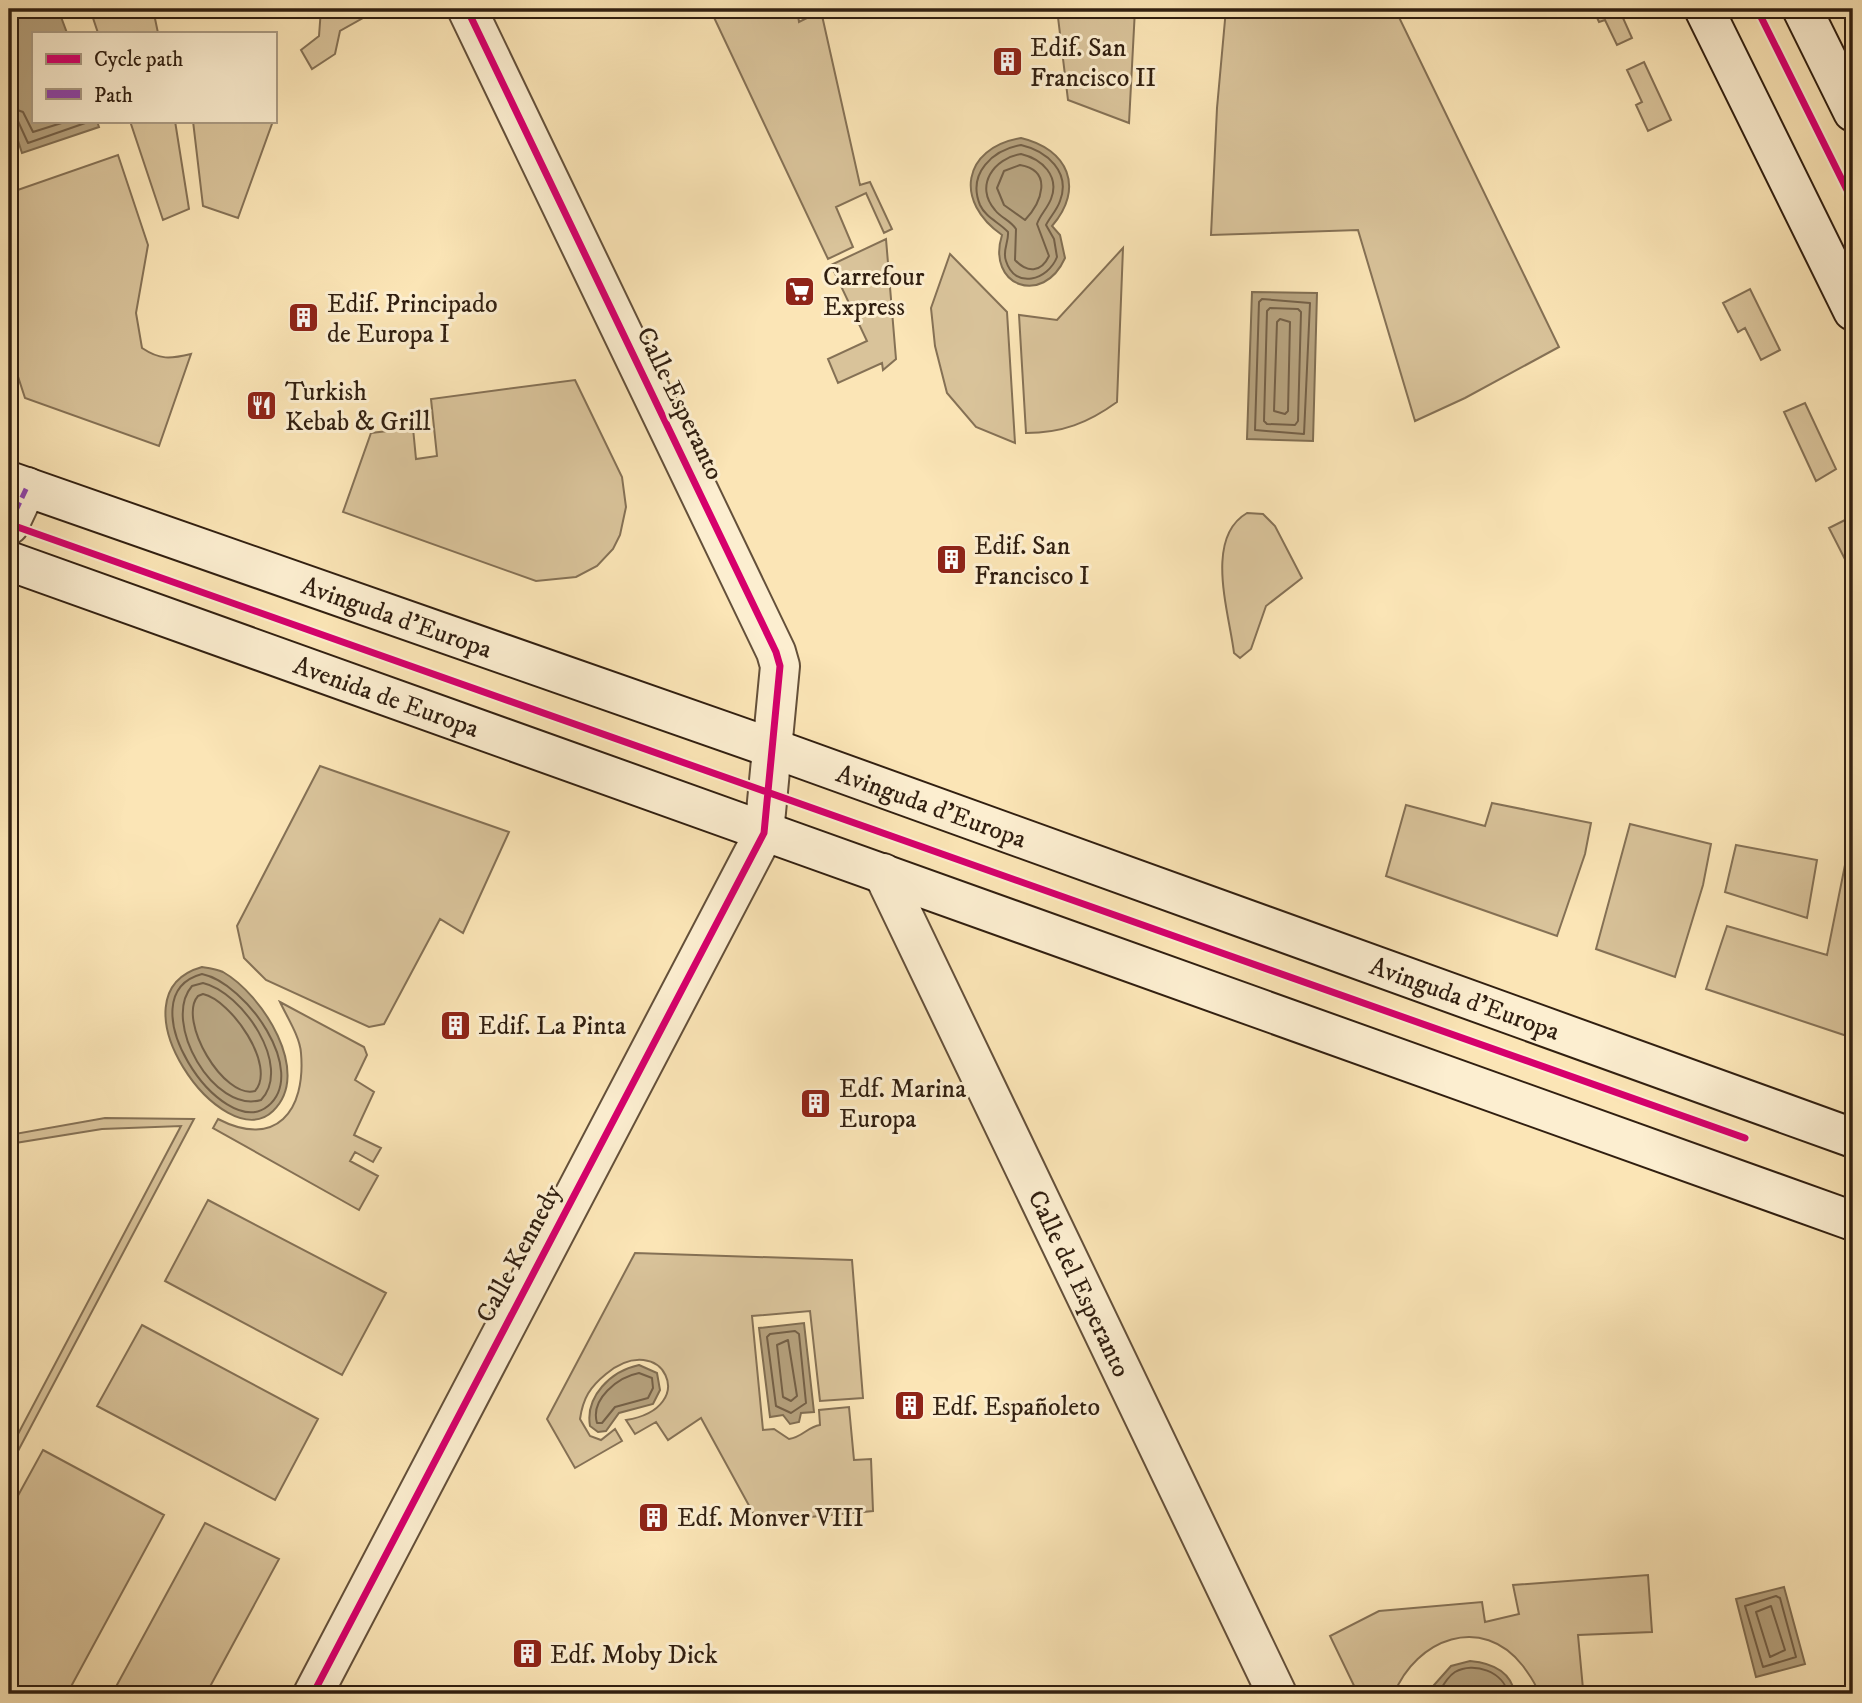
<svg xmlns="http://www.w3.org/2000/svg" width="1862" height="1703" viewBox="0 0 1862 1703" font-family="'IM FELL DW Pica',serif">
	<rect width="100%" height="100%" fill="#fbe5b6"/>
	<filter id="stains"><feTurbulence type="fractalNoise" baseFrequency=".00286" numOctaves="4"/><feColorMatrix values="0 0 0 0 .2 0 0 0 0 .09 0 0 0 0 .02 0 0 0 .5 -.17"/></filter>
	<radialGradient id="worn" r=".72"><stop offset=".6" stop-color="#630" stop-opacity="0"/><stop offset="1" stop-color="#630" stop-opacity=".3"/></radialGradient>
	<!-- green -->
	<path fill="#d9c39a" stroke="#857155" stroke-width="2" d="M90,9H153L158,33H98Z
		M321,9H379L340,31L335,54L312,69L301,50L319,36Z
		M710,9H797L799,22L821,11L860,185L870,182L892,229L884,233L866,193L836,207L853,247L828,259Z
		M1057,9H1135L1129,123L1068,100Z
		M1226,9H1395L1559,347L1465,398L1415,421L1358,230L1211,235L1217,108Z
		M1593,9H1619L1632,38L1617,45L1605,20L1599,22Z
		M1644,62L1671,120L1648,131L1636,105L1642,102L1627,70Z
		M130,121H175L189,209L163,220Z
		M193,121H273L238,218L203,206Z
		M118,155L148,245L136,313L142,348C160,360 170,359 191,354L159,446L25,398L9,349V193Z
		M886,239L896,359L883,370L882,363L838,383L828,359L867,341L831,265Z
		M1123,248L1117,402C1088,423 1062,433 1026,433L1019,315L1057,320Z
		M950,254L1007,312L1015,443L976,427L947,393L935,346L931,308Z
		M1750,289L1780,350L1761,360L1745,328L1738,332L1723,303Z
		M575,380L622,477L626,507L620,535L613,549L597,566L576,577L536,581L343,512L371,433L413,428L416,459L437,456L431,399Z
		M1805,403L1836,469L1816,481L1784,412Z
		M1247,513L1263,514L1275,526L1302,578L1266,606L1251,649L1240,658L1234,653C1229,612 1204,538 1247,513Z
		M1849,518L1853,528V575L1829,528Z
		M320,766L509,832L463,933L440,919L384,1024L369,1027L266,980L244,958L237,926Z
		M1492,803L1591,823L1585,854L1557,936L1386,876L1406,805L1485,826Z
		M1630,824L1711,844L1703,885L1675,977L1596,949Z
		M1736,845L1817,860L1807,918L1725,892Z
		M1845,865L1853,867V1038L1706,989L1727,926L1827,955Z
		M280,1002L364,1047L367,1055L355,1080L374,1092L354,1135L381,1148L373,1162L355,1152L350,1161L378,1176L359,1210L213,1128L218,1119C276,1149 306,1111 301,1053C300,1037 287,1017 280,1002Z
		M105,1118L194,1119L9,1468V1451L181,1126L102,1129L9,1144V1135Z
		M208,1200L386,1293L342,1375L165,1281Z
		M635,1253L852,1260L863,1398L820,1401L810,1311L752,1316L763,1430L774,1429L789,1439C803,1437 807,1427 820,1425L819,1410L849,1407L854,1460L871,1459L873,1511L758,1522L701,1418L668,1440L656,1422L635,1434L626,1420C702,1408 662,1328 606,1374C590,1387 583,1398 580,1419L590,1436L601,1440L615,1429L622,1441L575,1468L547,1419Z
		M142,1325L318,1419L275,1500L97,1406Z
		M43,1450L164,1515L67,1694H9V1512Z
		M205,1523L279,1559L206,1694H112Z
		M1648,1575L1652,1632L1578,1635L1583,1689L1573,1691V1694H1539C1536,1683 1530,1676 1523,1666C1482,1613 1416,1639 1394,1694H1358L1330,1636L1379,1611L1482,1602L1485,1622L1519,1614L1513,1585Z"/>
	<!-- water -->
	<path fill="#b6a27e" stroke="#816e52" stroke-width="2" d="M9,9H58L67,33H33V121H97L99,127L22,153L9,113Z
		M1021,138C1068,149 1085,188 1052,226L1060,235L1065,258C1043,307 986,286 1002,235C954,202 962,148 1021,138Z
		M1252,292L1317,293L1313,441L1247,439Z
		M202,967C209,968 217,969 223,972C262,994 313,1073 273,1111C224,1159 106,994 202,967Z
		M804,1323L814,1412L801,1413L799,1422L790,1424L783,1415L770,1417L759,1328Z
		M639,1365L657,1373L660,1390L653,1404L619,1413L606,1431L598,1432L590,1426C585,1396 611,1371 639,1365Z
		M1784,1587L1805,1664L1756,1677L1736,1599Z
		M1470,1661C1492,1663 1511,1671 1515,1694H1426L1451,1666Z"/>
	<g fill="none" stroke-linecap="round" stroke-linejoin="round">
		<!-- shore -->
		<path stroke="#746047" stroke-width="2" d="M9,107L23,112L33,132L68,121
			M9,115L17,119L28,143L91,121
			M1021,145C1047,151 1071,172 1060,201C1057,210 1050,217 1046,225L1054,239L1057,257C1048,280 1015,290 1006,261C1002,251 1009,242 1008,232C999,222 986,218 980,205C967,173 993,150 1021,145Z
			M1021,154C1042,159 1060,176 1051,199C1047,209 1040,215 1037,224L1049,256C1041,273 1027,273 1015,260L1016,229C1010,220 1001,218 995,210C974,186 994,158 1021,154Z
			M1020,165C1054,171 1041,203 1025,220L1004,205L997,188L1004,171Z
			M1262,299L1310,303L1304,434L1255,430L1259,302Z
			M1270,308L1298,309L1301,312L1298,421L1295,425L1267,424L1264,421L1267,311Z
			M1280,319L1290,322L1288,411L1285,414L1274,411L1277,322Z
			M202,974C246,983 309,1072 268,1106C222,1144 123,995 202,974Z
			M203,983C242,992 293,1066 261,1100C214,1114 161,1022 192,986Z
			M203,994C231,1000 277,1066 255,1091C224,1100 177,1020 198,996Z
			M795,1331L799,1334L806,1403L791,1413L776,1406L767,1337L770,1334Z
			M788,1340L797,1396L791,1401L783,1397L777,1345Z
			M639,1373L652,1378L653,1388L648,1398L615,1407L602,1423H597C590,1399 618,1377 639,1373Z
			M1776,1596L1780,1598L1796,1657L1763,1667L1745,1606Z
			M1771,1606L1785,1650L1770,1657L1756,1612Z
			M1438,1694C1442,1687 1447,1677 1455,1672C1474,1661 1504,1672 1508,1694"/>
		<defs>
			<g id="minor">
				<path d="M9,525L27,487"/>
				<path id="s1" d="M883,873L1277,1694"/>
				<path d="M313,1694L764,833L780,666L776,652L467,9"/>
			</g>
			<g id="secondary">
				<path d="M1704,9L1853,311"/>
				<path d="M1802,9L1853,112"/>
				<path id="s2" d="M9,481L772,748L1853,1138"/>
				<path id="s3" d="M9,561L1853,1221"/>
			</g>
		</defs>
		<!-- minor casing -->
		<use href="#minor" stroke="#64503a" stroke-width="42"/>
		<!-- secondary casing -->
		<use href="#secondary" stroke="#311f10" stroke-width="42"/>
		<!-- minor -->
		<use href="#minor" stroke="#fceed0" stroke-width="38"/>
		<!-- secondary -->
		<use href="#secondary" stroke="#fceed0" stroke-width="38"/>
		<!-- quiet -->
		<path stroke="#8e44ad" stroke-width="5" stroke-dasharray="10 5" stroke-linecap="butt" d="M9,525L27,487"/>
		<defs>
			<path id="cycleway" d="M1757,9L1853,202
				M9,524L1745,1138
				M313,1694L764,833L780,666L776,652L467,9"/>
		</defs>
		<!-- cycleway casing -->
		<use href="#cycleway" stroke="#fceed0" stroke-width="11"/>
		<!-- cycleway -->
		<use href="#cycleway" stroke="#d6006c" stroke-width="7"/>
	</g>
	<!-- icons -->
	<defs>
		<symbol id="building-square" viewBox="-11 -11 22 22"><rect x="-9" y="-9" width="18" height="18" rx="4" fill="#8f2418" stroke="#fceed0"/><path d="M-4-6H4V6H1V3H-1V6H-4ZM-2.5-4.3h1.7v1.8h-1.7ZM.8-4.3h1.7v1.8H.8ZM-2.5-1h1.7V.8h-1.7ZM.8-1h1.7V.8H.8Z" fill="#fff"/></symbol>
		<symbol id="supermarket-square" viewBox="-11 -11 22 22"><rect x="-9" y="-9" width="18" height="18" rx="4" fill="#8f2418" stroke="#fceed0"/><path d="M-6-5.5h2.5l.6 2H6L4.5 2H-2.5L-4.4-4H-6ZM-1.5 3.2a1.3 1.3 0 1 0 .1 0ZM3 3.2a1.3 1.3 0 1 0 .1 0Z" fill="#fff"/></symbol>
		<symbol id="restaurant-square" viewBox="-11 -11 22 22"><rect x="-9" y="-9" width="18" height="18" rx="4" fill="#8f2418" stroke="#fceed0"/><path d="M-5-6h1v4h1v-4h1v4h1v-4h1v5L-1.5 .5V6h-2V.5L-5-1ZM5-6V6H3V1.5H1.5Q1.5-4 5-6Z" fill="#fff"/></symbol>
	</defs>
	<g fill-rule="evenodd">
		<use href="#building-square" x="990" y="44" width="35" height="35"/>
		<use href="#supermarket-square" x="782" y="274" width="35" height="35"/>
		<use href="#building-square" x="286" y="300" width="35" height="35"/>
		<use href="#restaurant-square" x="244" y="388" width="35" height="35"/>
		<use href="#building-square" x="934" y="542" width="35" height="35"/>
		<use href="#building-square" x="438" y="1008" width="35" height="35"/>
		<use href="#building-square" x="798" y="1086" width="35" height="35"/>
		<use href="#building-square" x="892" y="1388" width="35" height="35"/>
		<use href="#building-square" x="636" y="1500" width="35" height="35"/>
		<use href="#building-square" x="510" y="1636" width="35" height="35"/>
	</g>
	<g text-anchor="middle" stroke-width="6" stroke-linejoin="round" paint-order="stroke">
		<!-- poi labels -->
		<g font-size="26" fill="#311f10" stroke="#fceed0" text-anchor="start">
			<text x="1030" y="56">Edif. San<tspan x="1030" dy="30">Francisco II</tspan></text>
			<text x="823" y="285">Carrefour<tspan x="823" dy="30">Express</tspan></text>
			<text x="327" y="312">Edif. Principado<tspan x="327" dy="30">de Europa I</tspan></text>
			<text x="285" y="400">Turkish<tspan x="285" dy="30">Kebab &amp; Grill</tspan></text>
			<text x="974" y="554">Edif. San<tspan x="974" dy="30">Francisco I</tspan></text>
			<text x="478" y="1034">Edif. La Pinta</text>
			<text x="839" y="1097">Edf. Marina<tspan x="839" dy="30">Europa</tspan></text>
			<text x="932" y="1415">Edf. Españoleto</text>
			<text x="677" y="1526">Edf. Monver VIII</text>
			<text x="550" y="1663">Edf. Moby Dick</text>
		</g>
		<!-- street labels -->
		<g font-size="26" fill="#311f10" stroke="#fceed0">
			<text transform="translate(681 403) rotate(64)" y="9">Calle Esperanto</text>
			<text dy="9" stroke="none"><textPath href="#s2" startOffset="411">Avinguda d'Europa</textPath></text>
			<text dy="9" stroke="none"><textPath href="#s3" startOffset="401">Avenida de Europa</textPath></text>
			<text dy="9" stroke="none"><textPath href="#s2" startOffset="978">Avinguda d'Europa</textPath></text>
			<text dy="9" stroke="none"><textPath href="#s2" startOffset="1545">Avinguda d'Europa</textPath></text>
			<text transform="translate(518 1253) rotate(-62)" y="9">Calle Kennedy</text>
			<text dy="9" stroke="none"><textPath href="#s1" startOffset="455">Calle del Esperanto</textPath></text>
		</g>
	</g>
	<!-- margin -->
	<rect width="1862" height="1703" fill="none" stroke="#fbe5b6" stroke-width="35"/>
	<rect x="10" y="10" width="1841" height="1682" fill="none" stroke="#311f10" stroke-width="3.5"/>
	<rect x="18" y="18" width="1827" height="1668" fill="none" stroke="#311f10" stroke-width="2"/>
	<!-- legend -->
	<rect x="32" y="32" width="245" height="91" fill="#fceed0" stroke="#ab9b83" stroke-width="2"/>
	<rect x="46" y="54" width="35" height="10" fill="#d6006c" stroke="#ab9b83" stroke-width="2"/>
	<text x="94" y="66" font-size="21" fill="#311f10">Cycle path</text>
	<rect x="46" y="89" width="35" height="10" fill="#8e44ad" stroke="#ab9b83" stroke-width="2"/>
	<text x="94" y="102" font-size="21" fill="#311f10">Path</text>
	<rect width="100%" height="100%" filter="url(#stains)"/>
	<rect width="100%" height="100%" fill="url(#worn)"/>
</svg>
